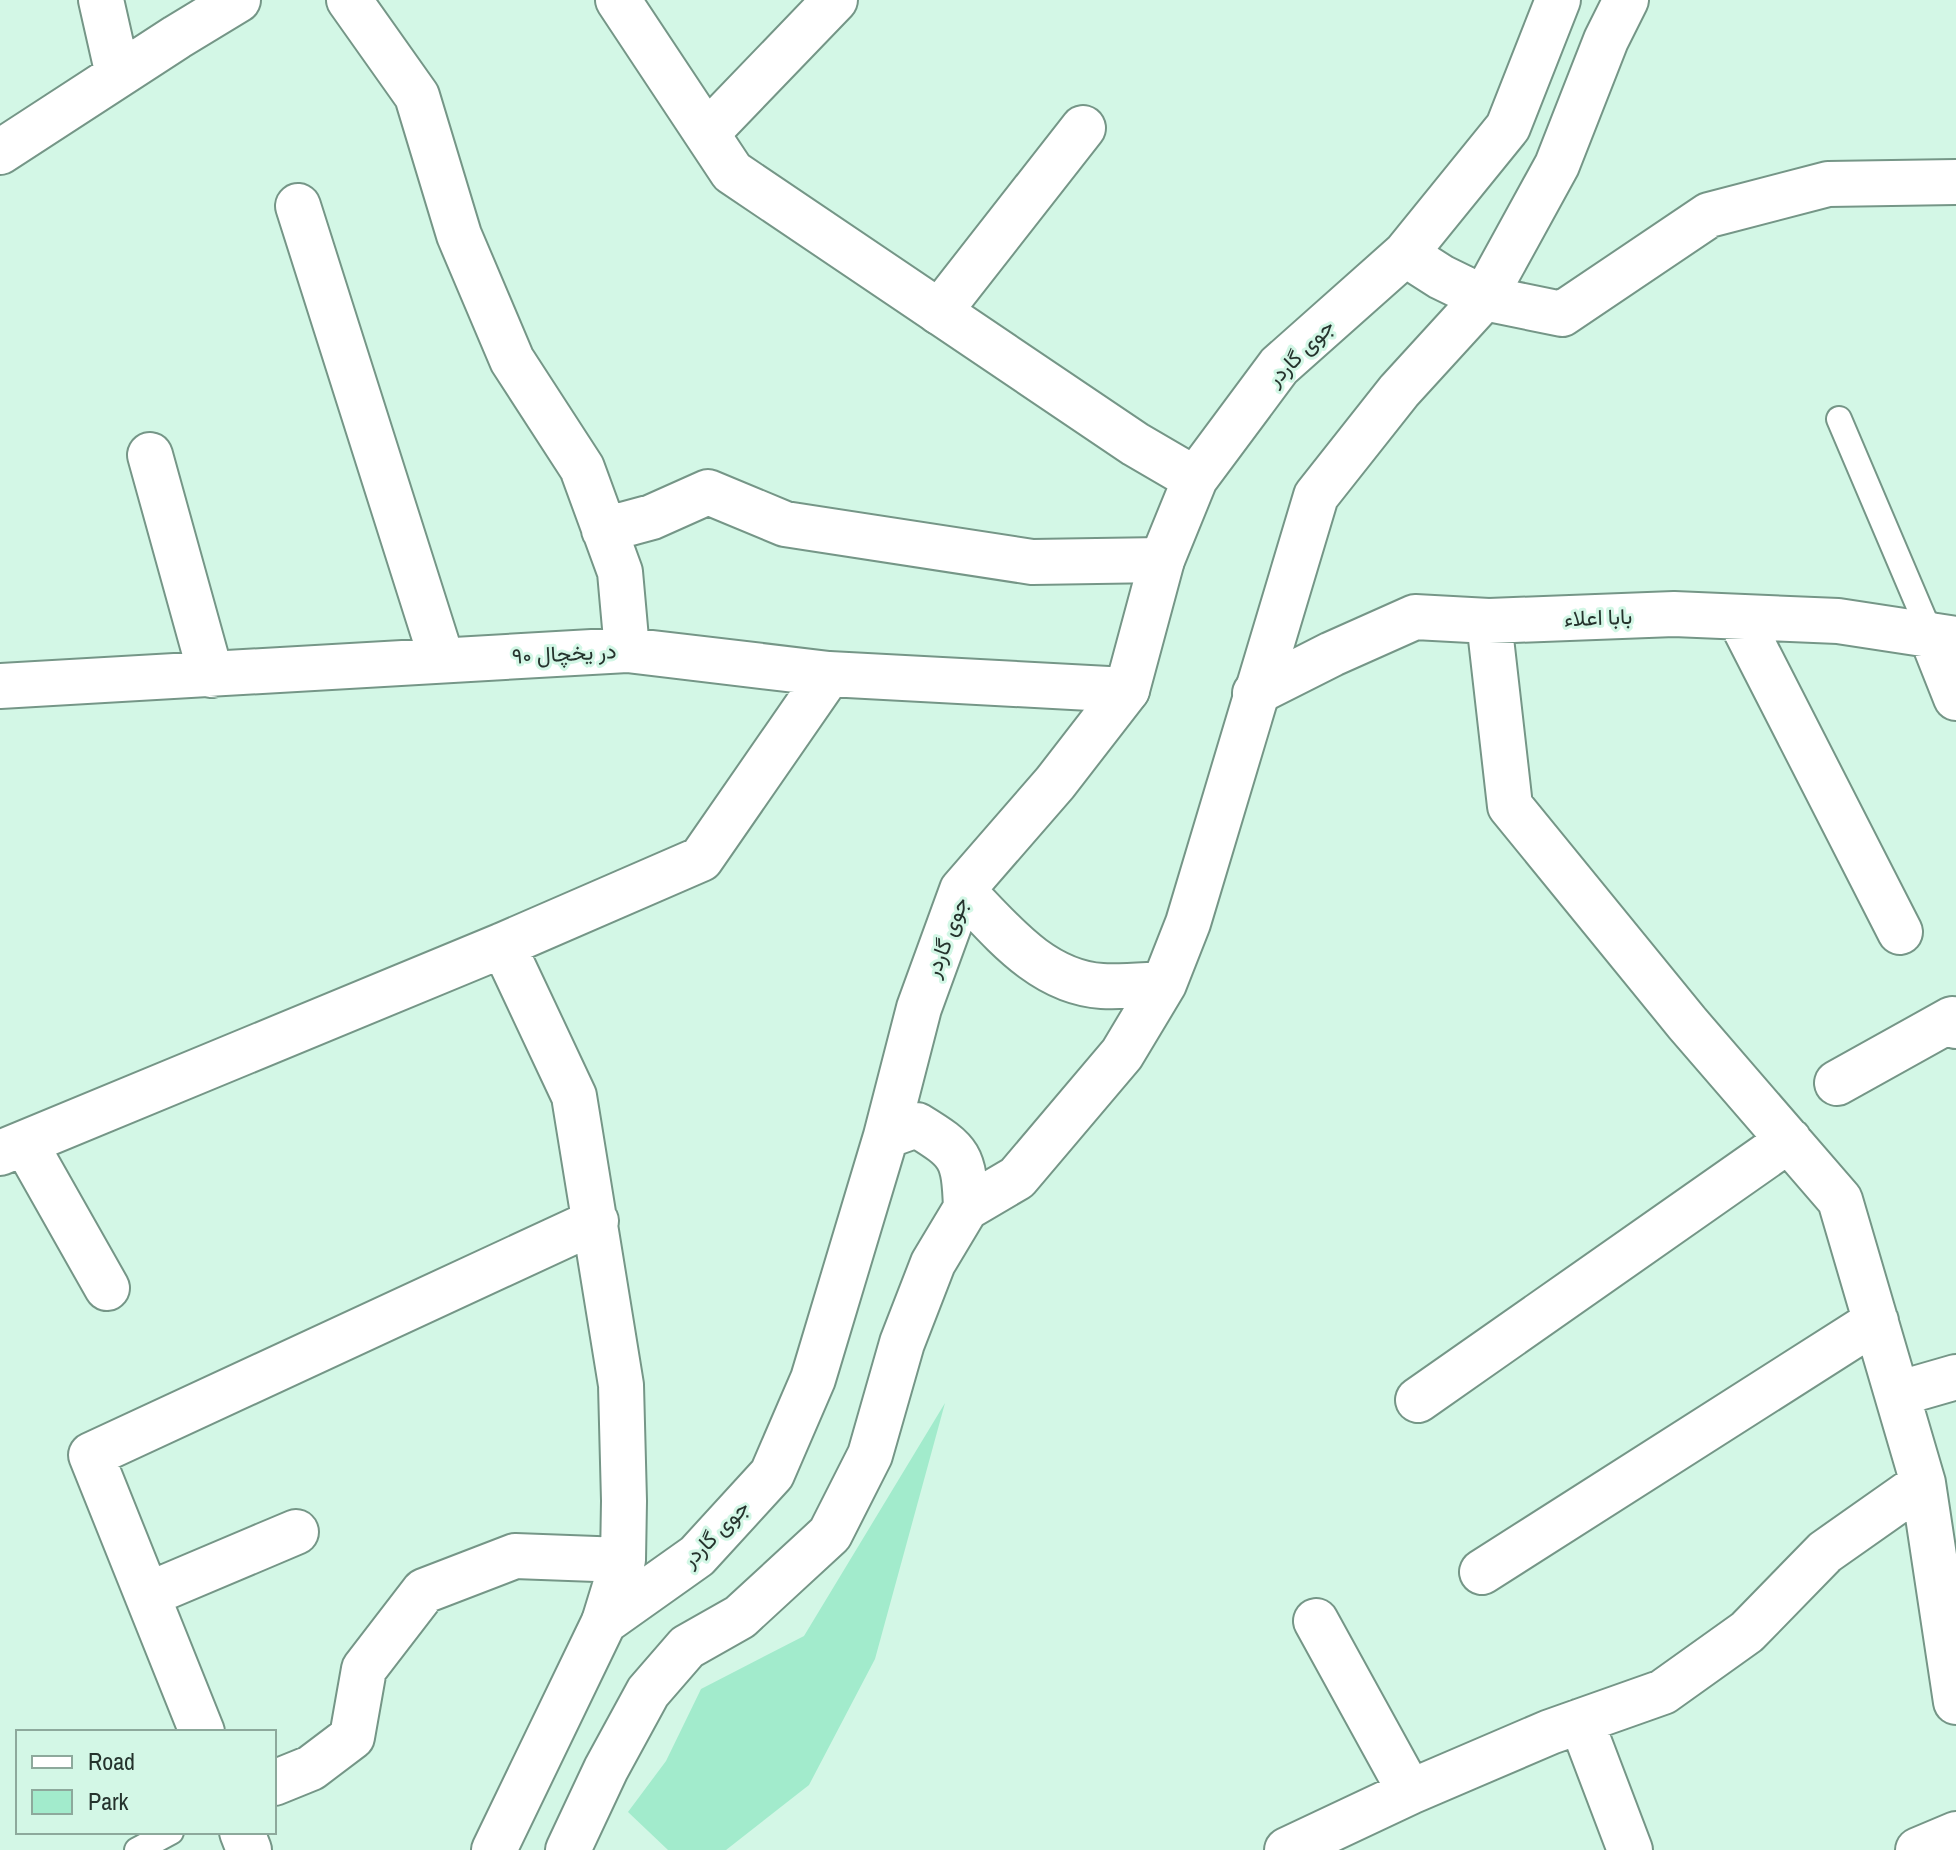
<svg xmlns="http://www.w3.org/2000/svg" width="1956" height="1850" viewBox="0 0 1956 1850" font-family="'Archivo Narrow',Vazirmatn,sans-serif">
	<rect width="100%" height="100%" fill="#d3f7e6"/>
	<!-- green -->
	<path fill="#a2ebcc" d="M945,1403L875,1659L809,1785L726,1850H668L628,1812L666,1761L701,1689L804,1636Z"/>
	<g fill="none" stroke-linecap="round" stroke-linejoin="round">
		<defs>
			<path id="service" d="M1839,419L1931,635
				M137,1850L171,1832"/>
			<path id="minor" d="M101,0L118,75
				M349,0L417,96L459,235L512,360L582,468L620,572L627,650
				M707,133L835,0
				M0,152L177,37L238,0
				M298,206L442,660
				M1484,298L1562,314L1709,215L1828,184L1956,182
				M939,312L1083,128
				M150,455L211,675
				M604,530L652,517L708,492L785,524L1032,562L1162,560
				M1739,617L1900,932
				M1489,621L1510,806L1687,1023L1840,1200L1923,1483L1956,1702
				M1931,635L1956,698
				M0,686L627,650L829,674L1127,690
				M1255,693L1332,654L1415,617L1489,621L1674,614L1838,621L1956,639
				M503,945L574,1096L621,1385L624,1501L623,1560L604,1622
				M1837,1083L1952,1019L1956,1026
				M25,1143L107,1288
				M0,1153L503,945L701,859L829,674
				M1897,1394L1956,1377
				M1418,1400L1789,1140
				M1482,1572L1876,1321
				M147,1595L296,1532
				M1316,1621L1410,1792
				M1581,1721L1630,1850
				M202,1732L91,1455L596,1221
				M274,1783L311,1768L352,1737L364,1669L424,1591L515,1556L623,1560
				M242,1832L249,1850
				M1287,1850L1410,1792L1550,1732L1663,1692L1747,1632L1825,1552L1923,1483
				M1918,1850L1956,1834"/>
			<path id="tertiary" d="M618,0L732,172L1135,444L1195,479
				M1405,254L1441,277L1484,298
				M962,890C1001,930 1041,982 1102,986C1122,987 1143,985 1164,984
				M886,1136L917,1125C961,1152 964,1156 966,1208
				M494,1850L604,1622L697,1556L772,1474L813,1379L886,1136L919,1008L962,890L1055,783L1127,690L1162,560L1195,479L1279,366L1405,254L1508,127L1558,0
				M568,1850L606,1769L648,1692L687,1647L740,1617L830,1534L870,1455L902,1343L933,1263L966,1208L1017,1178L1122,1054L1164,984L1188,923L1316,496L1399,391L1484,298L1557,165L1606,40L1626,0"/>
		</defs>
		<!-- service casing -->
		<use href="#service" stroke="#759687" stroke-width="28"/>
		<!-- minor casing -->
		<use href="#minor" stroke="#759687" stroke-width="48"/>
		<!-- tertiary casing -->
		<use href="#tertiary" stroke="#759687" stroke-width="48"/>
		<!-- service -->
		<use href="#service" stroke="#fff" stroke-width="24"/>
		<!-- minor -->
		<use href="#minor" stroke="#fff" stroke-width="44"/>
		<!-- tertiary -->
		<use href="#tertiary" stroke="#fff" stroke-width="44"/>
	</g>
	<g text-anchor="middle" stroke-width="6" stroke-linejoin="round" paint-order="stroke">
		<!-- street labels -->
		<g font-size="22" fill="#25332d" stroke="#d3f7e6">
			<text transform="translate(1300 352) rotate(-45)" y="8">جوی گاردر</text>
			<text transform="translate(1598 617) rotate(-2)" y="8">بابا اعلاء</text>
			<text transform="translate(564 653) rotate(-3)" y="8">در یخچال ۹۰</text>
			<text transform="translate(946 937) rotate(-69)" y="8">جوی گاردر</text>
			<text transform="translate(715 1533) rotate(-45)" y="8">جوی گاردر</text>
		</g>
	</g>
	<!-- legend -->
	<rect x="16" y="1730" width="260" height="104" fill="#d3f7e6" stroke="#8da99c" stroke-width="2"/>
	<rect x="32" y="1756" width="40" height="12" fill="#ffffff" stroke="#8da99c" stroke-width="2"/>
	<text x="88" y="1770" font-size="24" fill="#25332d">Road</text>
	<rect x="32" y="1790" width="40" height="24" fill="#a2ebcc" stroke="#8da99c" stroke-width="2"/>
	<text x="88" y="1810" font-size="24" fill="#25332d">Park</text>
</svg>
